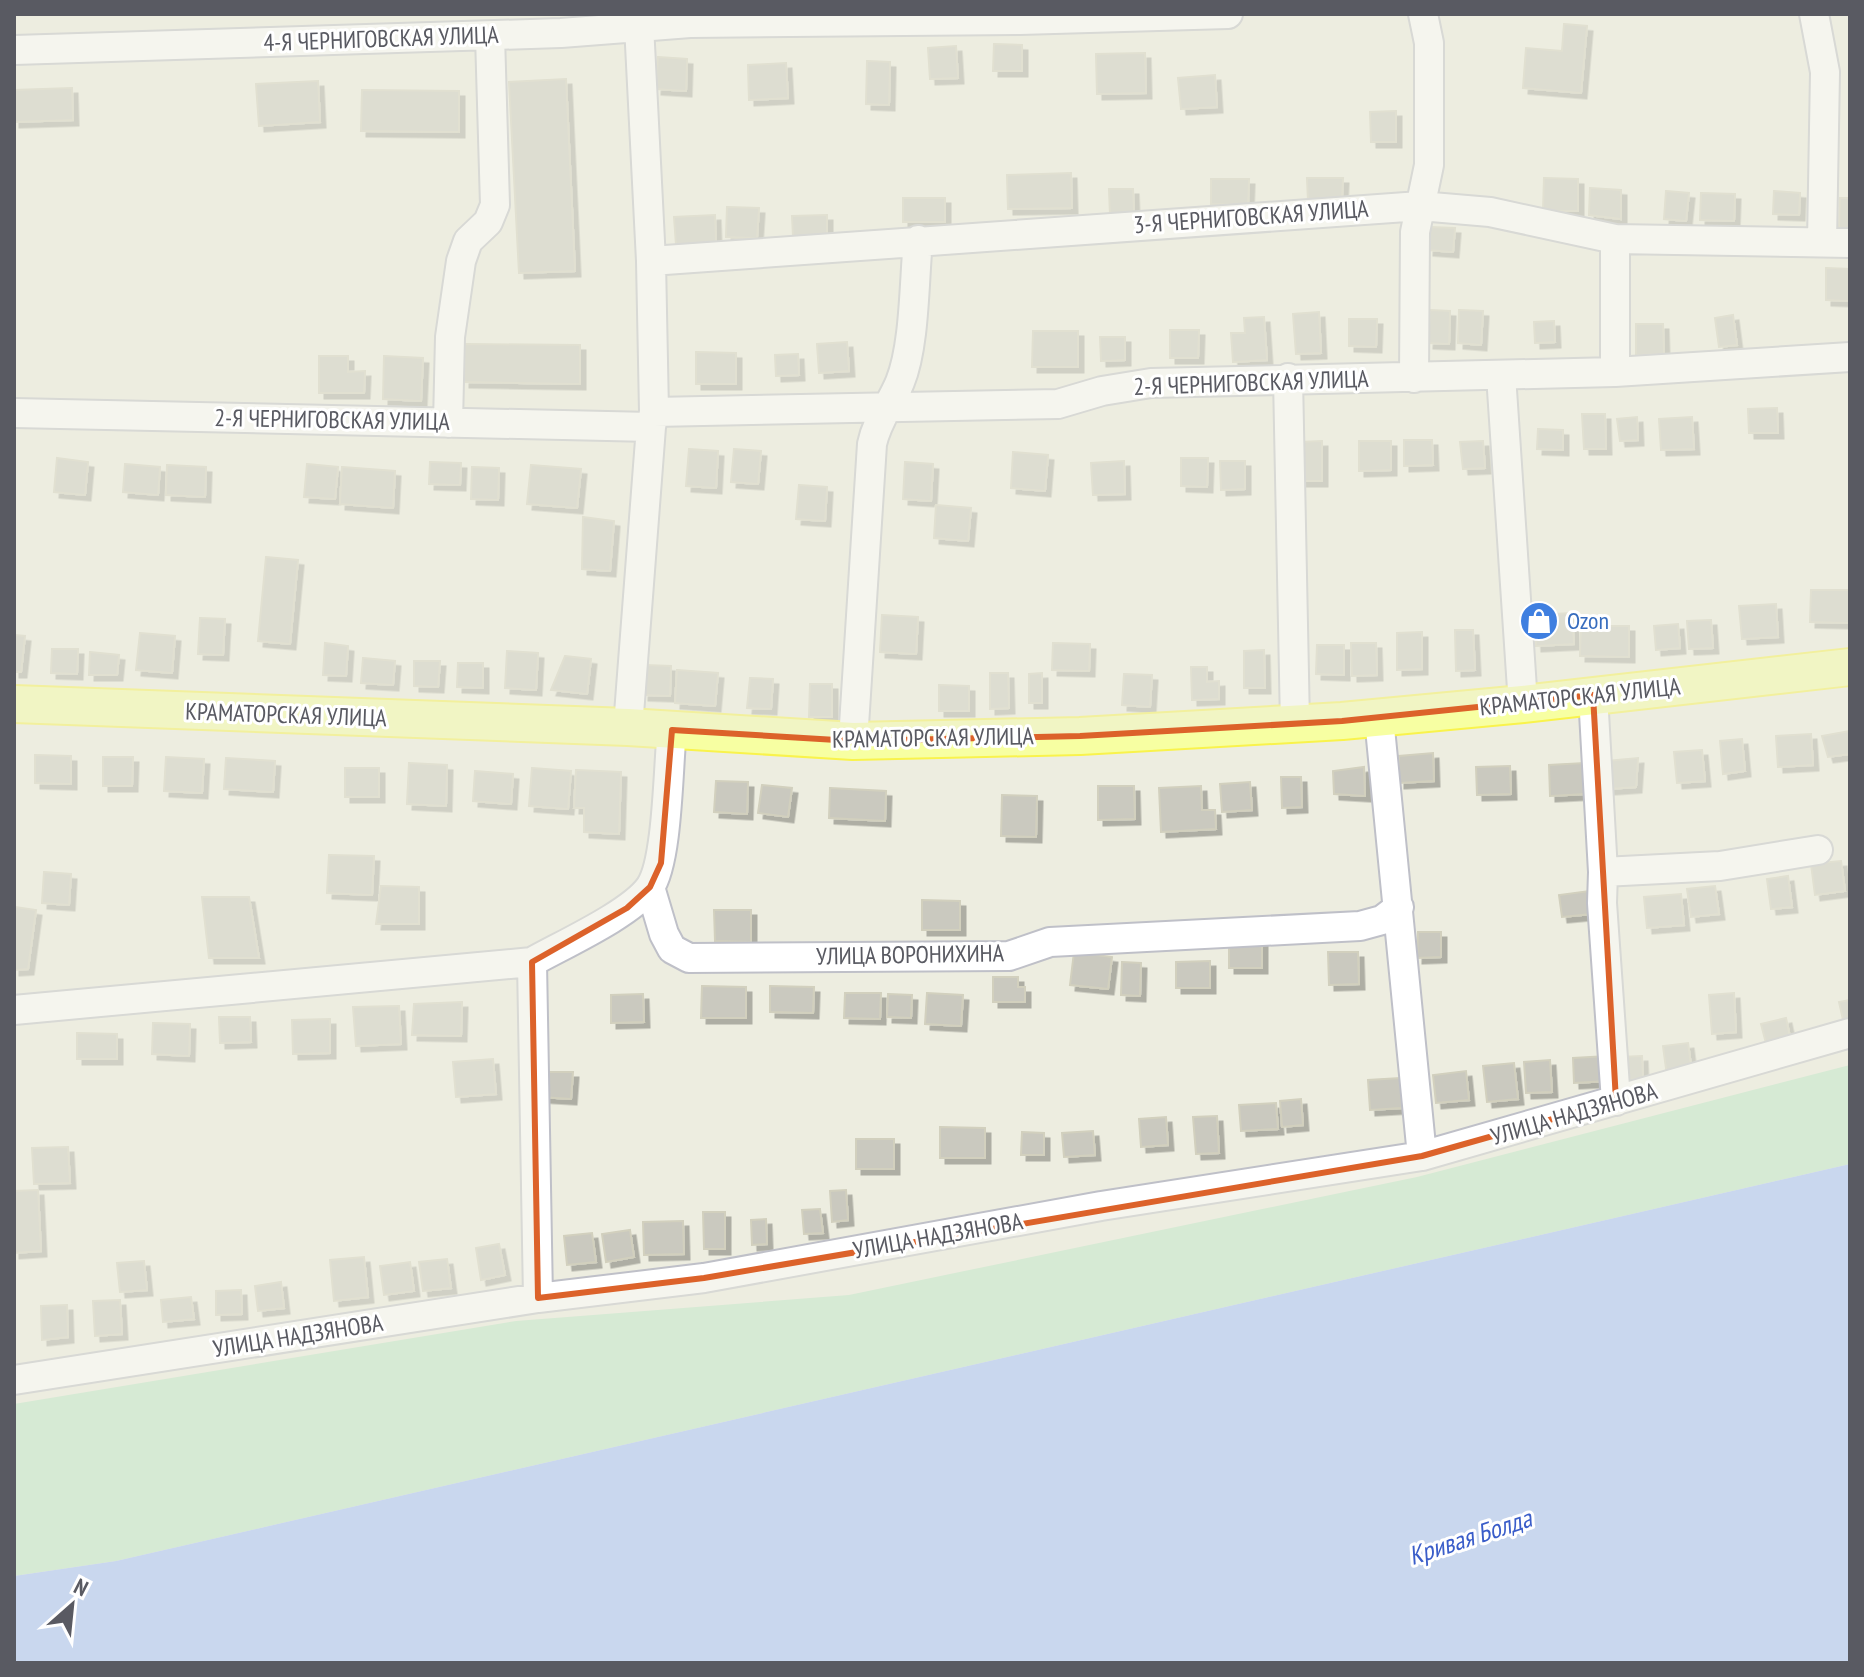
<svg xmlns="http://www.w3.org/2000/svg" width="1864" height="1677" viewBox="0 0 1864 1677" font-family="'PT Sans Narrow',sans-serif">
	<defs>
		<filter id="shadow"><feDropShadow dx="5.5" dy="5.5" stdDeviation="0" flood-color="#0004"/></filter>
	</defs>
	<rect width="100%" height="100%" fill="#edede0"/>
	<!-- green -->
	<path fill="#bae6c5" d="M1850,1065V1164L116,1561L14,1576V1404L516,1321L849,1295L1417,1177Z"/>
	<!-- water -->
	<path fill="#9dbdff" d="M1850,1164V1663H14V1576L116,1561Z"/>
	<!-- building -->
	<path fill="#cac9bf" stroke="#d2d0be" stroke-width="2" filter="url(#shadow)" d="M1564,24L1587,26L1581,93L1523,88L1526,48L1562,51Z
		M994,44L1022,45V71H993Z
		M956,46L958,78L930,79L928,48Z
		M1145,53L1146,93L1097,94L1096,54Z
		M658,57L687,59L686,91L656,89Z
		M867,61L890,62L889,105L866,104Z
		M786,63L788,98L749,100L748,65Z
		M1215,75L1217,107L1181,109L1178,78Z
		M566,79L575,271L519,273L509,82Z
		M318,81L320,122L259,126L256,84Z
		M72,88L73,120L14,122V90Z
		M362,90L459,91V132L361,131Z
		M1396,111V142H1371L1370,112Z
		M1071,173L1072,208L1008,209L1007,175Z
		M1307,178H1343L1342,198L1308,201Z
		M1544,178L1578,179V211H1543Z
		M1211,179H1249L1248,205L1211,204Z
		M1590,188L1621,190V219L1589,215Z
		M1109,189H1133L1134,214L1110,215Z
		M1666,191L1689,193L1686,221L1664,219Z
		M1774,191L1800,193L1799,215L1773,214Z
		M1701,193L1735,194L1734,221L1700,220Z
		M903,198H945V222H903Z
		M1840,198H1850V228H1839Z
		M727,207L759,208L757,238L726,237Z
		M715,215L716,243L676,245L674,217Z
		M827,215V236H793L792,216Z
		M1429,227L1455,228L1453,252L1428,250Z
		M1826,268L1850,269V301L1826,300Z
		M1430,310L1450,311L1449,344L1428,343Z
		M1459,310L1483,311L1481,345L1458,343Z
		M1319,312L1321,353L1296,354L1293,314Z
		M1733,315L1737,345L1719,347L1715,318Z
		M1264,317L1267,360L1233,362L1231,333H1245L1244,318Z
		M1349,319H1377L1376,347L1349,346Z
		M1554,321L1555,342L1535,343L1534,322Z
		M1636,324H1663L1664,354L1636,355Z
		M1170,330H1199L1198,358H1170Z
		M1033,331H1078V367H1032Z
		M1100,337H1125V360L1101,361Z
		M847,342L849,371L819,373L817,344Z
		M465,344L580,345V384L464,382Z
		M696,352L736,353V384H696Z
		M798,354L799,375L776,376L775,355Z
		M319,356H348V372L365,371L364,393H319Z
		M384,356L423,358L421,401L383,399Z
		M1777,408L1778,433H1749L1748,409Z
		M1582,414H1605L1606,449H1584Z
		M1637,417L1638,440L1620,441L1617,419Z
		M1692,417L1694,449L1661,450L1659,419Z
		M1538,429L1563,430V450L1537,449Z
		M1404,440H1432L1433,465L1404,466Z
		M1322,441V481H1301L1300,442Z
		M1359,441H1391V470L1359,471Z
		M1483,441L1485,468L1463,469L1460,442Z
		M689,449L718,451L716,488L686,486Z
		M734,449L761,451L758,484L731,482Z
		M1013,452L1048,455L1045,491L1011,488Z
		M57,458L88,462L85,495L54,492Z
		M1181,458H1208L1207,487L1181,486Z
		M1124,461L1125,494L1093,495L1091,463Z
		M1220,461H1245V489L1221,490Z
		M430,462L461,463L460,485L429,484Z
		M905,462L933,464L931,501L903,499Z
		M125,464L160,467L158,495L123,492Z
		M307,464L338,467L335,499L304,497Z
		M167,465L206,467L205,497L166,495Z
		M531,465L581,469L577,508L527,504Z
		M342,467L395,471L393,508L340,504Z
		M472,467L499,468L498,500L471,499Z
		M799,485L827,487L825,521L796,519Z
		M936,505L971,508L968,541L934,538Z
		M583,517L614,521L610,571L582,569Z
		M266,557L298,560L290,644L258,641Z
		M1811,590H1850V623L1810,622Z
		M1776,604L1778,637L1742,639L1739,606Z
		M1572,613L1574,644L1536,646L1534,615Z
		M882,615L918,617L916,654L880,652Z
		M200,618L225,619L223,655L198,654Z
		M1711,620L1713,648L1689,649L1687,621Z
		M1678,624L1680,648L1656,650L1654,626Z
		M1581,626H1629V657L1580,656Z
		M1455,630H1473L1475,670L1456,671Z
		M1422,632V669L1397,670V633Z
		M140,633L175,636L172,673L136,670Z
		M14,635L25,636L21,672H14Z
		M325,643L348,646L346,676L323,675Z
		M1053,643L1090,644L1089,671L1052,670Z
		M1351,643H1376L1377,675L1352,676Z
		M1317,645H1344V675L1316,674Z
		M52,649H78L77,674L51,673Z
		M1264,650L1265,688H1244V651Z
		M507,651L538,653L536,690L505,688Z
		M90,652L119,655L117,675H89Z
		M565,656L591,659L587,694L551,690Z
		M363,658L395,661L393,685L361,683Z
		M414,661H440L438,687L414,686Z
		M458,663H483V688L457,687Z
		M644,665L671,666L670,696L643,695Z
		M1191,667H1207V682L1219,681V699L1192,700Z
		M677,670L718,673L715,706L675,703Z
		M990,673H1008L1009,708L990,709Z
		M1042,673V703H1029V674Z
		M1124,674L1152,675L1150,707L1122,705Z
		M750,678L773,679L771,709L747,708Z
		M810,684H832V717H809Z
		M939,685L969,686V711H939Z
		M1850,731V754L1828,757L1822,736Z
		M1811,734L1813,765L1778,767L1776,736Z
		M1742,739L1745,771L1723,774L1720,741Z
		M1702,750L1705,781L1677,783L1674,752Z
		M1433,753L1434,781L1399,783V756Z
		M35,755L71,756V784L35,783Z
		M103,757H133L132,786H103Z
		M166,757L204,759L202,793L164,791Z
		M226,758L275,761L273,792L224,789Z
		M1638,758L1636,787L1609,789L1607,761Z
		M409,763L447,765L446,806L407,804Z
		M1584,763L1586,794L1550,796L1549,765Z
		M1510,766L1511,794L1477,795L1476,767Z
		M1364,767L1365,796L1334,794L1333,771Z
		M345,768H379V797H345Z
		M532,768L571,771L568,809L529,806Z
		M576,770L621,772L619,834L584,832V808H574Z
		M475,771L513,774L511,804L473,801Z
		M1281,777H1301L1302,807L1282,808Z
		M716,781L748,782L747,814L714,812Z
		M1250,782L1252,810L1222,812L1220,784Z
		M762,785L792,788L788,817L758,813Z
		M1098,786H1134L1135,819L1098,820Z
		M1201,786L1202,810H1215L1216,829L1161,832L1159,788Z
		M830,788L886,791L885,821L829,818Z
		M1002,795L1037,796L1036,837L1001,836Z
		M329,855L374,856L372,895L327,893Z
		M1841,861L1845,891L1815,895L1811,864Z
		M44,872L71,874L69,905L42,903Z
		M1788,876L1792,907L1771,909L1767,879Z
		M381,886L419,887V924H376Z
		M1715,886L1719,914L1691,917L1687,889Z
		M1589,891L1592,914L1562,917L1559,895Z
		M1681,894L1684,925L1647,928L1644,897Z
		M202,897H249L259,958H209Z
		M922,900L960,901V930H922Z
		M15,907L36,910L28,969L14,970Z
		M714,910H751V942L715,941Z
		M1418,932H1441V957L1417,958Z
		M1229,941H1262V968H1229Z
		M1074,952L1112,957L1108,989L1070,985Z
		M1328,952H1358L1359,984L1329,985Z
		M1210,961V988H1176V962Z
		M1122,962L1141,963L1140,996L1121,995Z
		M993,977H1018V987H1025V1002H993Z
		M702,986L746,987V1018H701Z
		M770,986L814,987L813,1013L770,1012Z
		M845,993H881L880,1019L844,1018Z
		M927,993L963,995L961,1026L925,1024Z
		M1734,993L1736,1032L1712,1034L1709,995Z
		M643,994L644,1022L611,1023V995Z
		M888,994L912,995L911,1018L887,1017Z
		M1850,1000V1023L1844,1024L1839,1002Z
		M462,1002L461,1036L412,1035L414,1004Z
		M399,1006L401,1044L356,1046L353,1007Z
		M219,1017H250L251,1042L220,1043Z
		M1786,1018L1791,1042L1767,1047L1761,1024Z
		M330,1019V1053L293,1054L292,1020Z
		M153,1023L190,1024L189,1056L152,1054Z
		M77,1033L117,1034V1059H77Z
		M1688,1043L1692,1073L1667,1076L1663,1046Z
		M1607,1056L1608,1081L1574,1083L1573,1058Z
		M1642,1056L1643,1079L1621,1080L1620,1057Z
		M493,1059L496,1094L456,1097L453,1062Z
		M1550,1060L1552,1092L1526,1093L1524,1062Z
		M1514,1063L1518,1099L1487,1102L1483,1066Z
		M1466,1071L1469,1100L1436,1103L1433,1075Z
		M540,1072H573L571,1099L540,1097Z
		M1400,1078L1402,1108L1370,1110L1368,1080Z
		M1301,1099L1303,1125L1282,1127L1280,1101Z
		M1276,1103L1278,1129L1241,1131L1239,1105Z
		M1217,1116L1219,1153L1196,1154L1193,1117Z
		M1166,1117L1168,1145L1141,1147L1139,1119Z
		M940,1127L985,1128V1158H940Z
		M1093,1131L1095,1155L1064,1157L1062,1133Z
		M1022,1132L1044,1133V1155H1021Z
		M856,1139H894V1169H856Z
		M68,1147L70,1183L34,1184L32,1148Z
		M38,1190L41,1251L14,1253V1191Z
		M846,1190L848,1220L832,1222L830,1191Z
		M820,1209L823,1233L804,1234L802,1210Z
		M703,1212H725V1249H704Z
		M766,1219L767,1244L752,1245L751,1220Z
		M683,1221L684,1254L644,1255L643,1222Z
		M630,1230L634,1257L606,1262L602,1234Z
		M592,1233L596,1262L567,1265L564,1236Z
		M499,1244L505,1275L481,1280L476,1248Z
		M364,1257L368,1297L334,1301L330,1260Z
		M447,1259L451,1288L423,1291L419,1262Z
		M144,1261L147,1290L120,1292L117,1263Z
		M410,1262L414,1291L384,1295L380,1266Z
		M281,1282L284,1308L258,1311L255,1286Z
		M241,1290L242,1314L216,1315V1291Z
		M191,1297L194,1319L163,1322L161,1300Z
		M120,1300L122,1334L95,1336L93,1301Z
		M67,1305L68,1337L42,1340L41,1306Z"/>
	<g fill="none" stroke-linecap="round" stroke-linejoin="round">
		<defs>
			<path id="minor" d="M1814,14L1825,72L1822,242
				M14,50L561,33L690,23L1020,20L1228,14
				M651,261L1420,206L1490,212L1615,239L1850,243
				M1615,372V239
				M1501,375L1523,704
				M1288,378L1295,724
				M1414,378L1415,232L1429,165V43L1423,14
				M654,412L1058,404L1102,391L1151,383L1615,372L1850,357
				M14,413L651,427
				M448,423L450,337L461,261L468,241L488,222L495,205L490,36
				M1593,695L1603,872L1602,903L1616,1101
				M1379,718L1422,1156
				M628,727L651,427L654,412L651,261L639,25
				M853,741L872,444C877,420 891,404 900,382C915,345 914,281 918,240
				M1603,872L1720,866L1818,850
				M650,887L664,934L672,949L689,958L1009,956L1050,942L1360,926L1382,920L1399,907
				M14,1010L532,962
				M538,1298L532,962C562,945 631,914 650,887C668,861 668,766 672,730
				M14,1380L538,1298L704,1278L1101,1206L1422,1156L1850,1033"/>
			<path id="major" d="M14,704L628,727L853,741L1080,736L1342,721L1523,704L1850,667"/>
		</defs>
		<!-- minor casing -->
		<use href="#minor" stroke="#bfc0c8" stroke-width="32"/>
		<!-- major casing -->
		<use href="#major" stroke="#f9f34c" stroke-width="40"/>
		<!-- minor -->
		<use href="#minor" stroke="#fff" stroke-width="28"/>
		<!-- major -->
		<use href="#major" stroke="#f7ffa2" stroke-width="36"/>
	</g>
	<!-- marked area -->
	<path d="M0 0H1864V1677H0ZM1593,695L1616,1101L1422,1156L704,1278L538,1298L532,962L627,908L650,887L661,863L672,730L853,741L1080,736L1342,721Z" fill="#edede0" fill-opacity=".55" fill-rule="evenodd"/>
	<path fill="none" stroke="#dc622a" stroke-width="6" stroke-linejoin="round" d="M1593,695L1616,1101L1422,1156L704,1278L538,1298L532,962L627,908L650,887L661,863L672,730L853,741L1080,736L1342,721Z"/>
	<!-- icons -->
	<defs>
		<symbol id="shop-disc" viewBox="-11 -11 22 22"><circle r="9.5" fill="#3f7fe0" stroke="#fff"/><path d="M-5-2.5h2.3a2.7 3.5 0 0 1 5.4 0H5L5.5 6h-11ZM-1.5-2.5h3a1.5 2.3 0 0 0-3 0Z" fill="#fff"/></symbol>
	</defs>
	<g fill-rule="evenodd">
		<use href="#shop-disc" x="1517" y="599" width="44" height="44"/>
	</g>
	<g text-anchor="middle" stroke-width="6" stroke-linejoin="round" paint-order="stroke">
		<!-- street labels -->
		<g font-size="24" fill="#595a62" stroke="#fff">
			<text transform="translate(381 39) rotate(-2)" y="8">4-Я ЧЕРНИГОВСКАЯ УЛИЦА</text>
			<text transform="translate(1251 217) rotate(-4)" y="8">3-Я ЧЕРНИГОВСКАЯ УЛИЦА</text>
			<text transform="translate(1251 383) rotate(-2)" y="8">2-Я ЧЕРНИГОВСКАЯ УЛИЦА</text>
			<text transform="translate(332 420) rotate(1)" y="8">2-Я ЧЕРНИГОВСКАЯ УЛИЦА</text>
			<text transform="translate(1580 697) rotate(-6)" y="8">КРАМАТОРСКАЯ УЛИЦА</text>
			<text transform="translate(286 715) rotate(2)" y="8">КРАМАТОРСКАЯ УЛИЦА</text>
			<text transform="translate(933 738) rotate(-1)" y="8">КРАМАТОРСКАЯ УЛИЦА</text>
			<text transform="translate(910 955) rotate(-1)" y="8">УЛИЦА ВОРОНИХИНА</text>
			<text transform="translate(1574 1114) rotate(-16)" y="8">УЛИЦА НАДЗЯНОВА</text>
			<text transform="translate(938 1236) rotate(-10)" y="8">УЛИЦА НАДЗЯНОВА</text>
			<text transform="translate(298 1336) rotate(-9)" y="8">УЛИЦА НАДЗЯНОВА</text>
		</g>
		<!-- shop labels -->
		<g font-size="24" fill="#366cbe" stroke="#fff" text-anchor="start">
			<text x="1567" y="629">Ozon</text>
		</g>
		<!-- water labels -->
		<g font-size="26" font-style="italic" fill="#3a5dc9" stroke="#fff">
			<text transform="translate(1470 1537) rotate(-18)" y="9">Кривая Болда</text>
		</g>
	</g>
	<!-- border -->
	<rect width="1864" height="1677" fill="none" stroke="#595a62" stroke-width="32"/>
	<!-- north arrow -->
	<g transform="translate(72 1605) rotate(27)" stroke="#ffffff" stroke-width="6" paint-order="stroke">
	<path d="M0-6L14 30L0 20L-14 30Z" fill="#595a62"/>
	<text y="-12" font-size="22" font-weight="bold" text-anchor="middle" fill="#595a62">N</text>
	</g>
</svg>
